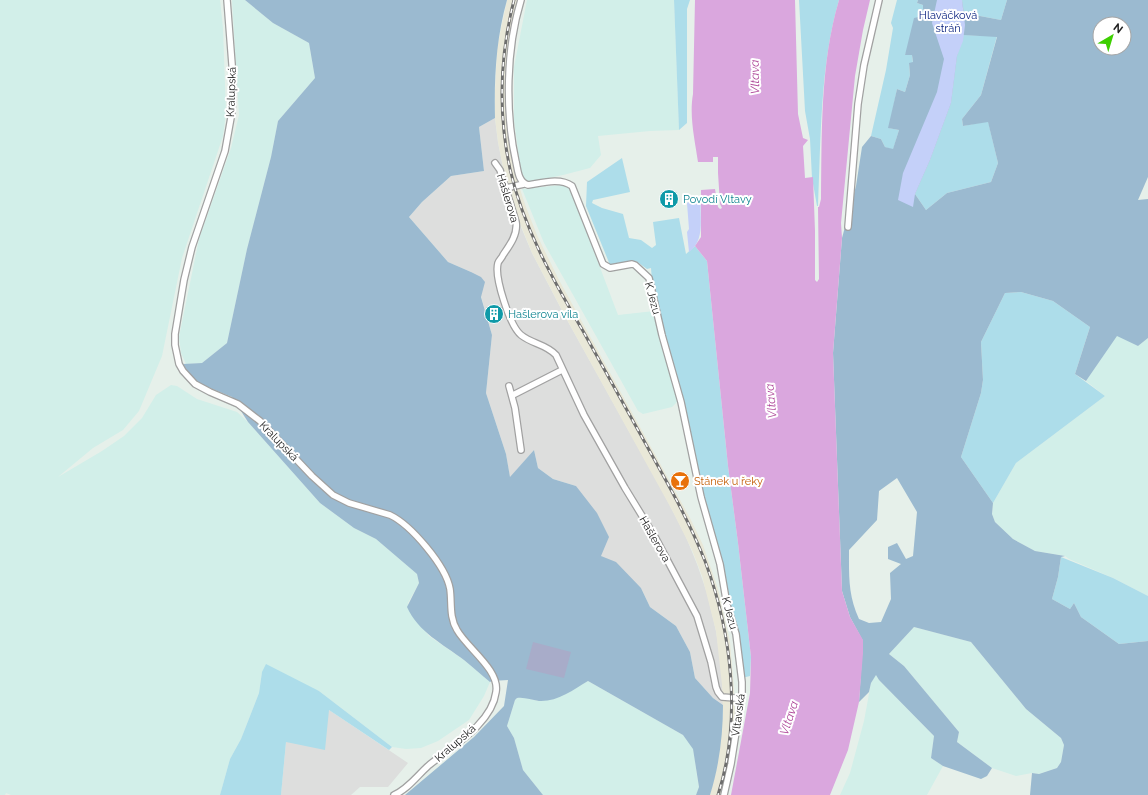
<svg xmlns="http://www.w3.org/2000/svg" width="1148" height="795" viewBox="0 0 1148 795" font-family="Raleway,sans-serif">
	<rect width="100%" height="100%" fill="#e6f0ea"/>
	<!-- residential -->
	<path fill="#dddedd" d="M495,118L498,142L506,183L521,227L532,253L566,318L665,496L686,537L697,564L707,593L716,631L722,672L723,705L713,698L695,678L690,652L676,626L650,607L641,588L601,556L576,486L553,479L538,468L534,450L510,478L506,454L486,393L492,335L481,296L471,272L448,262L409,217L422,202L451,176L484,171L479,127Z
		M329,710L408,763L388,787H360L351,795H281L286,742Z"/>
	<!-- industrial -->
	<path fill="#e9e8d8" d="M507,0H519L509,49L512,155L517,180L526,207L537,235L559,280L690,518L703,545L718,589L730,642L734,689L735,714L733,743L722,795H710L717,767L723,714L722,685L716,631L702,576L692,550L672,510L566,318L532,253L515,211L506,183L498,142L495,118V91L497,48Z"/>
	<!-- farmland -->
	<path fill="#d2efe9" d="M0,0H220L223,28L226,113L223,136L182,258L162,356L139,411L123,430L93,448L58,477L102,451L124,436L142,418L156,395L171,385L177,386L197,399L237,412L248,422L320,503L354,528L376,539L417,574L419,583L408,603L410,612L429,636L464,660L490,682L484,696L469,720L438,741L421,748L406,749L392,747L319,691L262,672L259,693L241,739L230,759L220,795H11L6,793L5,795H0Z
		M232,0H245L273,23L309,43L315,78L278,121L271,157L247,249L227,343L202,363L186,364L181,353L179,337L199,239L231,148L239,115Z
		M527,0H674L679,130L650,131L598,136L601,155L590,168L563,175L529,182L524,180L521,174L514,120V67Z
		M562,185L570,188L618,315L654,311L675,390L677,402L672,407L643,414L638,411L544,243L522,189Z
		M1117,335L1138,346L1148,338V596L1113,578L1069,559L1065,556L1035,551L1013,539L995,522L992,514L993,503L1016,463L1105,396L1086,381Z
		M914,627L971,642L1026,709L1061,738L1064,745L1061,762L1057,768L1039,774L1032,773L1016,776L992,768L957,742L959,732L904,666L889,654Z
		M876,674L879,680L934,736L931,758L943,766L927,795H840L850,773L864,721L871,683Z
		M588,681L683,735L693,748L699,788L696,795H543L523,770L514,738L507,726L515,700L517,698L523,697L538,701L565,694Z"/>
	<!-- grass -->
	<path fill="#adddea" d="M674,0H690L687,9V123L679,130Z
		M799,0H839C820,65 821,138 818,206H817L812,178L810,139L805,111Z
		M897,0H918L917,3L923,5V16L905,55H912L913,63L909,64L910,75L905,92L897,89L889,128L899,130L893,150L885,147L881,139L871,136L886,70L893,28L891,23Z
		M962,0H1007L1001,20L964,13Z
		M963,35L997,36L981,95L962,119L963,126L988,121L998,163L991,182L947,193L926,210L915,194L930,160L951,103L957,56Z
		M622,158L630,192L593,200L592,203L602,208L623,214L629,238L641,240L652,248L656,245L653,222L679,218L686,254L695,246L707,261L728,466L738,543L751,657L750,676L742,678L736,634L653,293L651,268L647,269L636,261L610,265L586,206L587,182Z
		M1021,292L1053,301L1090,327L1075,374L1105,396L1016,463L993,503L961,457L981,393L983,380L981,342L1005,293Z
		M1061,557L1113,578L1148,596V641L1119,644L1081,617L1074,603L1070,609L1052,599L1058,577Z
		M266,664L319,691L392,747L389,750L329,710L325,750L286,742L281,795H220L230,759L241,739L259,693L262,672Z"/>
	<!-- forest -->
	<path fill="#9bbad0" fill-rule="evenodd" d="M245,0H507C496,39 494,78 495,118L479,127L484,171L451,176L422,202L409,217L448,262L471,272L481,277L485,282L481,297L492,335L486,393L506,454L510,477L534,450L538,468L553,479L576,486L597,513L609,537L601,556L616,562L641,588L650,607L676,626L690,652L695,678L713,698L723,705C723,735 719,767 710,795H696L699,787L693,749L683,735L588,681C573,690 557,702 539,701C531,700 525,697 517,698L515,700L507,726L514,738L523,770L543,795H405L474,737L504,706L508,680L492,681L490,682C481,675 473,667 464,660C443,644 418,632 407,607L419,583L417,574L376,539L354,528L320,503L248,422L232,397L193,381L183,364L202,363L227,343L247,249L271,157L278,121L315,78L309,43L273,23Z
		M918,0H962L964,13L1001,20L1007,0H1148V177L1138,200L1148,199V338L1138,346L1117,336L1086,381L1075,374L1090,327L1053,301L1021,292L1005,293L981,342L983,380L981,393L961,457L993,503L992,514L995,522L1013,539L1035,551L1065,556L1061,557L1058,577L1052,599L1070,609L1074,603L1081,617L1119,644L1148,641V795H1030L1032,773L1039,774L1057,768L1061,762L1064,745L1061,738L1026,709L971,642L914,627L889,654L904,666L959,732L957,742L992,768L987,776L981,779L943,766L931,758L934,736L879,680L876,675L871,683L869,692L859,702L863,641L850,617L842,591L833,353L842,238L856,186L862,147L871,136L881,139L885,147L893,149L899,130L888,128L897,89L905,92L910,75L909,63L913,62L912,55H905L914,18L923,16V5L917,3ZM1100,24H1124V48H1100ZM963,35L997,37L981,95L962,119L963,126L988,122L998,163L991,182L947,193L926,210L915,194L930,160L951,103L957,56ZM897,478L917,512L913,556L906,559L897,543L888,547V559L901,564L890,573L891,599L881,622L869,623L859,619C848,595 849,576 849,550L877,520L879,491Z"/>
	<!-- cemetery -->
	<path fill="#a8acc9" d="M533,642L571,652L564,678L526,669Z"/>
	<!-- park -->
	<path fill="#c4d0f9" d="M937,0H962L965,25L963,41L957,56L951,103L930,160L915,194L913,207L898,200L903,173L937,92L941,73L944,59L932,23Z
		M692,200H701C699,217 706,240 689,252L687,232L689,229L687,203Z"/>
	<!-- water -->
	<path fill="#daa7de" d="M695,0H795L798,114L803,138L808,140L803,146L805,178L813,177L815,231V280L817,282L819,279L818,207H819L821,199C822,132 820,64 839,0H870L863,30L855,76L841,223L842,238L833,353L842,591L850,617L863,640V653L859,702L848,750L830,795H731L750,693L751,657L738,543L728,466L707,261L695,246L701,237V190L715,189L718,207L720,209L722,208L720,204L718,173V157H713V162H698C695,141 689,116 693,94Z"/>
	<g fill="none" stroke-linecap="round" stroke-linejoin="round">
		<defs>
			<path id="minor" d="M227,0L233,77L232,112L225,151L192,247L184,280L175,334V345L179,364L183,371L195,384L210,392L238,404L260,421L312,476L333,495L349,503L390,515C411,525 446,566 450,589C452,603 449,617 457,630C467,648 500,670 496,692C492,724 451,747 428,766C417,776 408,789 394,795
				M521,0C506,49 505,112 516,162C518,170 518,182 528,185C541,183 560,177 572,186L603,264L610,268L632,264L635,265L649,278L662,335L681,402L701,497L720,564L727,605L736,634L742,682V694L731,764L724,795
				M495,163L500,170L516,222C518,234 510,245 503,255C502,258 499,260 498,263C494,277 510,326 521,335C532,344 546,344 556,355L584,415L625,488L655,537L697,616L711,662L716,687L718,692L722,697L735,698L741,700
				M506,188L524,184
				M848,227L858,104L864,65L879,0
				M509,386L515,408L521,450
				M513,395L562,370"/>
		</defs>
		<!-- minor casing -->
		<use href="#minor" stroke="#a1a1a1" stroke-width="8"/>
		<!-- minor -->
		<use href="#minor" stroke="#fff" stroke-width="5.5"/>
		<defs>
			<path id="rail" d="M514,0C500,55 498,113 510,169C523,227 553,280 583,331C603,367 623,403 643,439C665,479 688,518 705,561C732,633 742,720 718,795"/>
		</defs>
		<!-- rail casing -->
		<use href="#rail" stroke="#6e6e6e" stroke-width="3"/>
		<!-- rail -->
		<use href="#rail" stroke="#fff" stroke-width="1.5" stroke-dasharray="4.5" stroke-linecap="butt"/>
	</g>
	<!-- icons -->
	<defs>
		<symbol id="building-disc" viewBox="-11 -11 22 22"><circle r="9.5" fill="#0f9aa8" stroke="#fff"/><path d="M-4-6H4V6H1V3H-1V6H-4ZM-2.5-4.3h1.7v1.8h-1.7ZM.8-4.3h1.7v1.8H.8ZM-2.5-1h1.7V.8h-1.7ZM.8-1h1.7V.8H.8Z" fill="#fff"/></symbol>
		<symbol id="bar-disc" viewBox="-11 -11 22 22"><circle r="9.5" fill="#e8710a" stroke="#fff"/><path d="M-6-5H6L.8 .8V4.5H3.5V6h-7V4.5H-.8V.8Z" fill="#fff"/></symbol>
	</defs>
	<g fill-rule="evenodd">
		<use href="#building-disc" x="658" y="188" width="22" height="22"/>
		<use href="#building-disc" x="483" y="303" width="22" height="22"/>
		<use href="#bar-disc" x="669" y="470" width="22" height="22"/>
	</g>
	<g text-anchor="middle" stroke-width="4" stroke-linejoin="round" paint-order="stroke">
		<!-- park labels -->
		<g font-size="11" fill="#0c2480" stroke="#fff">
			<text x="948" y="19">Hlaváčková<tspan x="948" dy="13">stráň</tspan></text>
		</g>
		<!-- street labels -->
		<g font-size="11" fill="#202020" stroke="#fff">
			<text transform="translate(231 92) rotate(-88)" y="4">Kralupská</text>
			<text transform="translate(508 198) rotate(73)" y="4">Hašlerova</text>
			<text transform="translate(653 298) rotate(75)" y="4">K Jezu</text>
			<text transform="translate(279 441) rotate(46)" y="4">Kralupská</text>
			<text transform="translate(655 539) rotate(60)" y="4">Hašlerova</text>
			<text transform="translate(730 613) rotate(75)" y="4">K Jezu</text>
			<text transform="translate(738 715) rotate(-82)" y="4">Vltavská</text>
			<text transform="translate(455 743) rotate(-41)" y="4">Kralupská</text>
		</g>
		<!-- culture labels -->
		<g font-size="11" fill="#0d838f" stroke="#fff" text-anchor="start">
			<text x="683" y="203">Povodí Vltavy</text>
			<text x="508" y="318">Hašlerova vila</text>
		</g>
		<!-- food labels -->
		<g font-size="11" fill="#c56008" stroke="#fff" text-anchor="start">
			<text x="694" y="485">Stánek u řeky</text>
		</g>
		<!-- water labels -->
		<g font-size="12" font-style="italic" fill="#b04c9b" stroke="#fff">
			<text transform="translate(755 77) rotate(-91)" y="4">Vltava</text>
			<text transform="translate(771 401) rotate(-95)" y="4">Vltava</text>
			<text transform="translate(789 718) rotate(-72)" y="4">Vltava</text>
		</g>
	</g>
	<!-- north arrow -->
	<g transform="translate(1112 36) rotate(38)"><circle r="19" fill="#ffffff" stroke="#a6a6a6"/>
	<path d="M0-3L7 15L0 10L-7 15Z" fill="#3dcf01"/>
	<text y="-6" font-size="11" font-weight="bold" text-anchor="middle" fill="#202020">N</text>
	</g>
</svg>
